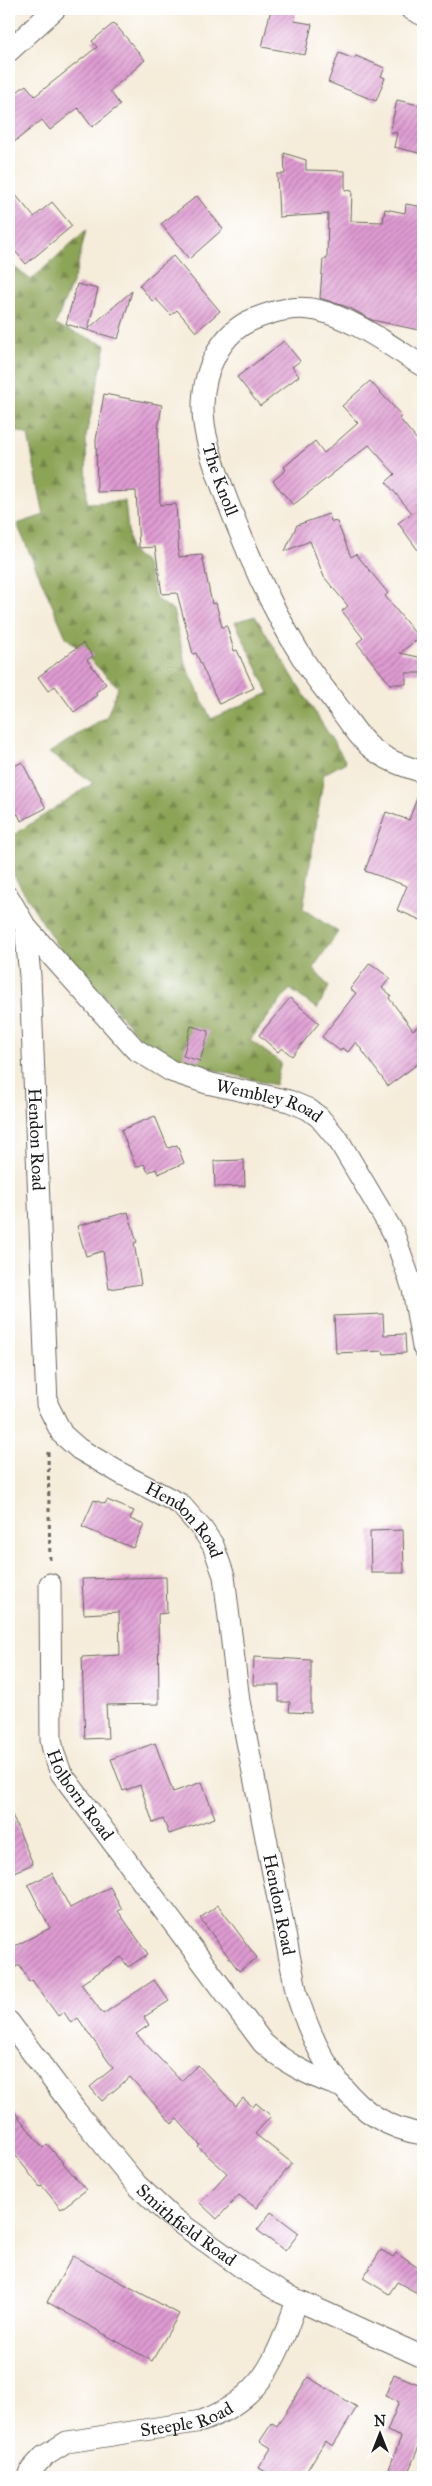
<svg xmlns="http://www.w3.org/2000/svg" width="432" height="2486" viewBox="0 0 432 2486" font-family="'IM FELL Great Primer',serif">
	<defs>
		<pattern id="forest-firs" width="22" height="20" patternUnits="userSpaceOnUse" patternTransform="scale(1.25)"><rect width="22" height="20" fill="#8ca456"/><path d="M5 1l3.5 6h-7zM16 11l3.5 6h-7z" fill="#728546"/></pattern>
		<pattern id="building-hatch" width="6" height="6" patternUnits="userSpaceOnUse" patternTransform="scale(1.25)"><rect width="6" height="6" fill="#df9bd2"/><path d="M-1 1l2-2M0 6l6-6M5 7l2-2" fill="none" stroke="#b47eaa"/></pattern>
	</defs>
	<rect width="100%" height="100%" fill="#fff"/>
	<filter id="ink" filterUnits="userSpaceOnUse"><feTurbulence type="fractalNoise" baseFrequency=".02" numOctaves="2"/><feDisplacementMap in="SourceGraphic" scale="10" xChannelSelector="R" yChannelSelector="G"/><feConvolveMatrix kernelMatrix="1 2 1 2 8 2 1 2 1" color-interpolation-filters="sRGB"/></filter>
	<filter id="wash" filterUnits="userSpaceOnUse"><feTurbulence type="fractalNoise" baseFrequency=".0096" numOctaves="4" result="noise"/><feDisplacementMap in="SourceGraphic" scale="20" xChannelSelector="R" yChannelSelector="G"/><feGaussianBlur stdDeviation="1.12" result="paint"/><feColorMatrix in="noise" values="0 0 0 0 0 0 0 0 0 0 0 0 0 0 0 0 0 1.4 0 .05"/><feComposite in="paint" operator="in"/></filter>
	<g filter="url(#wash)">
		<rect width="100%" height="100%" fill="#f5ecda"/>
		<!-- forest -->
		<path fill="url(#forest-firs)" stroke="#546039" d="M86,230L76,273L55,325L106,345L86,437L87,503L125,501L130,551L145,562L156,599L173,610L185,663L211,719L269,693L235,622L255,616L346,762L324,774L303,909L338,932L313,968L329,987L317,1009L290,989L250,1040L281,1063L275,1085L190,1064L145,1043L56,944L9,868V838L93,783L49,753L107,716L118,687L66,637L17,524L44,515L28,435L9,428V263L31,280Z"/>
		<g id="blocks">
			<!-- building -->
			<path fill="url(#building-hatch)" d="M271,9L296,12L294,21L312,24L305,55L262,47Z
				M114,23L145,60L110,91L120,105L92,127L78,108L50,130L42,120L9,146V98L26,85L35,96L97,47L92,41Z
				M339,53L354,59L356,56L385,68L381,76L385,78L376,101L328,82Z
				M397,100L423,106V154L394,147L397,133L390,132Z
				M284,153L306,160V170L345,171V190L352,191L351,221L383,222L385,209L405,213L406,204L423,207L420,230L423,231V331L372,320L350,308L320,298L323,259H327L328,214L279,217L277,174H285Z
				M9,187L34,217L52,202L72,226L26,264L9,244Z
				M197,196L223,229L189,259L161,224Z
				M173,256L220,311L196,332L177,310L171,315L156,299L153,302L139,285Z
				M77,284L98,289L88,329L132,291L118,339L66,324Z
				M284,341L300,361L292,367L299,376L260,406L237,377Z
				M370,381L402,416L399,418L423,447V557L398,523L412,513L386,482L395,474L369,445L293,505L273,481L286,470L284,467L315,441L324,453L358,423L342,406Z
				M104,394L162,405L158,429L160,505L176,504L179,557L202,555L212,604L216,603L222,627L227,626L234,651L237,650L254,688L219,704L196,653L193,654L177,593L162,594L155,547L139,548L136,491L97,492L96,440Z
				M329,514L331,521L337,522L351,557L356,554L388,593L385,596L419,638L400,653L423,658V673H406V684H390L357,643L363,638L342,611L348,606L324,577L310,541L285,551L297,525Z
				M83,643L93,656L87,660L106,684L95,693L97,695L74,712L55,686L48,691L38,677Z
				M22,762L46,808L21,821L18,814L9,819V769Z
				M421,787L423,788V921L397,910L407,886L365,871L386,812L409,820Z
				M370,963L390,978L382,988L391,995L389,998L413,1030L423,1023V1060L388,1086L356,1042L348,1052L342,1048L340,1051L322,1037L356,993L350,989Z
				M290,998L319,1023L292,1056L282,1048L278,1052L259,1035Z
				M191,1026L209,1031L200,1061L183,1056Z
				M155,1116L168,1148L177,1145L184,1163L158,1174L156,1169L148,1172L144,1164L136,1167L121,1130Z
				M244,1160L245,1186L215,1187L214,1161Z
				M128,1212L137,1242L134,1243L141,1284L109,1289L103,1251L86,1256L77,1226Z
				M383,1314L384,1335L405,1334L406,1353L384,1354L383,1351L336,1353L334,1316Z
				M94,1500L105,1504L107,1500L134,1511L130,1519L144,1525L133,1548L82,1527Z
				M403,1530L404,1573H371L370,1531Z
				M166,1577L167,1613L158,1614L159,1704L106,1705L108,1738L85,1739L82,1657L120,1655L119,1612L84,1614L82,1579Z
				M254,1657L311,1660V1713L289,1712L290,1702H279V1685H253Z
				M155,1743L173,1792L202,1782L215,1818L169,1834L163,1819L153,1823L140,1785L123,1791L111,1759Z
				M9,1808L33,1864L9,1874Z
				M52,1873L70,1908L110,1887L122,1909L118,1911L148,1954L128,1967L121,1957L81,1984L103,2014L154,1980L169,2001L144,2017L149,2025L136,2034L181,2081L198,2065L236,2106L243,2098L253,2107L256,2103L271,2116L255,2134L292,2163L256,2208L239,2195L217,2219L200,2203L227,2173L198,2147L200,2145L177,2119L172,2124L130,2077L102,2101L90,2087L113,2068L78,2018L71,2023L64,2012L58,2016L32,1980L29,1982L20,1965L9,1970V1949L50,1928L28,1885Z
				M218,1905L257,1958L239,1971L200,1918Z
				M9,2105L43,2148L47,2144L86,2190L61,2209L42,2186L40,2187L9,2147Z
				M271,2212L299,2233L285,2251L257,2230Z
				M381,2250L393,2257L396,2253L423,2271V2296L397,2282L389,2294L363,2278Z
				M73,2256L179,2314L152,2361L47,2302Z
				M394,2374L423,2386V2437L406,2477H386L401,2437L387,2431L399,2402L385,2396Z
				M308,2377L357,2407L333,2446L325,2441L303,2477H275L259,2468L271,2448L260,2441L272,2423L277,2426Z"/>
		</g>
	</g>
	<g filter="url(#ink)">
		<use href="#blocks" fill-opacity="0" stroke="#68655e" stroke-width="1"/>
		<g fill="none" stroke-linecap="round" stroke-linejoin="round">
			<defs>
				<g id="minor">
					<path d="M411,9L423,15"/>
					<path d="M9,51L55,9"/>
					<path id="s1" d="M423,366C390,346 355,319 317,310C295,305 274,311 254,319C221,332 204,369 203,404C202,434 214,464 224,492C246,551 271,609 305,662C315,678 328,693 339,708C348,720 358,736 369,746C385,760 403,766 423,772"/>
					<path id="s2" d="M9,898L25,926L30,976L47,1404L62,1434L79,1449L122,1474L180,1504L202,1529L213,1545L224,1576L239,1701L297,1995C317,2058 351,2124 423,2134"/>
					<path id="s3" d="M25,926L135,1049L171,1071L207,1083L289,1101L308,1109L319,1117L339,1141L393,1232L413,1289L423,1347"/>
					<path id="s4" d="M50,1584L51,1740L54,1754L61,1773L263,2043C286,2064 310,2076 339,2086"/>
					<path id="s5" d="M9,2022L76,2111L137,2185L170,2216L251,2274L282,2293L423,2357"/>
					<path id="s6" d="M29,2477L32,2469L43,2457L67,2442L202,2421C264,2397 276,2359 297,2301"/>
				</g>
			</defs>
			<!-- minor casing -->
			<use href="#minor" stroke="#68655e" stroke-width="23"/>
			<!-- path -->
			<path stroke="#68655e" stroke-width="3" stroke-dasharray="4 4" stroke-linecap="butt" d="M48,1452L50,1563"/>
			<!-- minor -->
			<use href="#minor" stroke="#fff" stroke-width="21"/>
		</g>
	</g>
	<g text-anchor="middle" stroke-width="4.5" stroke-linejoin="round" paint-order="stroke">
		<!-- street labels -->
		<g font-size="18" fill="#1c1c1c" stroke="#fff">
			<text dy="6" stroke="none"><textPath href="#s1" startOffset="368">The Knoll</textPath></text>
			<text dy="6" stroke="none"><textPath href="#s3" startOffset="310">Wembley Road</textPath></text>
			<text dy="6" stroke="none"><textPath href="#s2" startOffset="246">Hendon Road</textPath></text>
			<text dy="6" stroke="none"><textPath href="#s2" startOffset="696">Hendon Road</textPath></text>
			<text dy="6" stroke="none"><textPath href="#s4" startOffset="219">Holborn Road</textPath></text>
			<text dy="6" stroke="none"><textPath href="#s2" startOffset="1101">Hendon Road</textPath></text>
			<text dy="6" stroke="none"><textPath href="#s5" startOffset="271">Smithfield Road</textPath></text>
			<text dy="6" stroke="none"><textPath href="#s6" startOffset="175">Steeple Road</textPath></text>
		</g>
	</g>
	<!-- margin -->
	<rect width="432" height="2486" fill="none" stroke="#fff" stroke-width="30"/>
	<!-- north arrow -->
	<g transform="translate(380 2434)" stroke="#ffffff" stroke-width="4" paint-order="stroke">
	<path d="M0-4L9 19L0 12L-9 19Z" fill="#1c1c1c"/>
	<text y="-8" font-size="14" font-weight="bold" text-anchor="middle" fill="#1c1c1c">N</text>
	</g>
</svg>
